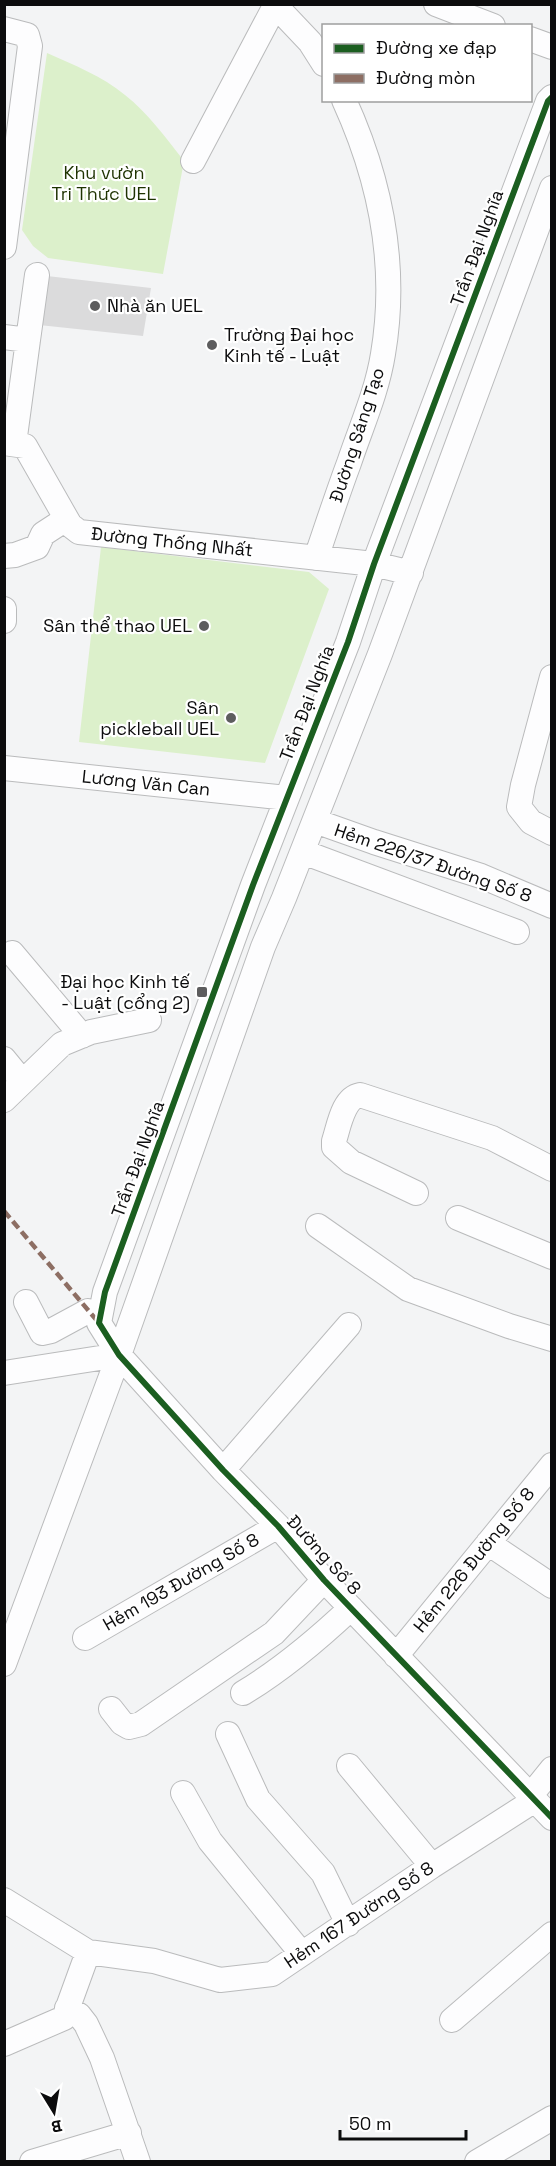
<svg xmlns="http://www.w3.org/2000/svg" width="556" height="2166" viewBox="0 0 556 2166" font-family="'Space Grotesk',sans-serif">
	<rect width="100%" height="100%" fill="#f3f4f5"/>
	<!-- green -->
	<path fill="#dcf0cb" d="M47,53C74,65 102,76 125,95C148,113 166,138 184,161L163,274L48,258L33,246L22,230Z
		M101,547L309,572L329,589L265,763L79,742Z"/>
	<!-- building -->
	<path fill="#dbdbdc" d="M47,276L151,288L143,336L39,325Z"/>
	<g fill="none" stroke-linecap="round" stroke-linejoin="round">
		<defs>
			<path id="minor" d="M274,4L310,42L324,64
				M436,4L493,26
				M4,29L27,35L30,46L4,247
				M530,39L552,47
				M552,97L548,101L374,564L348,642L253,885L105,1292L99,1323L119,1355L223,1470L278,1526L324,1580L552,1818
				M193,161L275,6
				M4,337L28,340L37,275
				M4,443L25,446L70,525L79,532L374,564L411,573
				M14,444L28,340
				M4,556L15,555L37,547L43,534L66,519
				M316,558C327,526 337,495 349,463C361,427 377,392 383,354C398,265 381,181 344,100
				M4,609V621
				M552,677L523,785L519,807L531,822L552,833
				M4,768L287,798
				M315,821L374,842L481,876L552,906
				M303,852L517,932
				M12,953L82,1036
				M4,1059L22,1081
				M4,1100L62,1044L91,1032L149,1020
				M416,1193L351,1162L334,1147V1141C339,1126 343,1098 360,1095L492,1138L552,1169
				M458,1218L552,1257
				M318,1226L408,1289L509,1326L552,1339
				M26,1302L42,1333L51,1331L88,1311
				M4,1373L119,1355
				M223,1470L349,1325
				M488,1543L552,1586
				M85,1638L278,1526
				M396,1656L552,1465
				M4,1664L119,1355L263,947L284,898L380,654L552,188
				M243,1693C283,1669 317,1640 351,1608
				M111,1709L122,1723L129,1727L141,1724L274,1633L324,1580
				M228,1734L258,1799L323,1873L348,1924
				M349,1766L432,1866
				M183,1793L210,1841L302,1954
				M531,1795L552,1769
				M4,1900L88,1952L154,1961L220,1980L272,1974L432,1866L535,1800
				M67,2008L79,2015L86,2024L102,2058L138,2162
				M452,2020L552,1934
				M4,2044L64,2018L88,1952
				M32,2162L129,2133
				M477,2162L552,2118"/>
		</defs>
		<!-- minor casing -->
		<use href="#minor" stroke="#babbbc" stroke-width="26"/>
		<!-- minor -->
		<use href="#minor" stroke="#fdfdfe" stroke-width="24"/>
		<!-- quiet -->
		<path stroke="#8d6e63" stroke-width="4.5" stroke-dasharray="9 4.5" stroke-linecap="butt" d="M4,1211L99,1323"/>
		<defs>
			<path id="cycleway" d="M552,97L548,101L374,564L348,642L253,885L105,1292L99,1323L119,1355L223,1470L278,1526L324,1580L552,1818"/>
		</defs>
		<!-- cycleway casing -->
		<use href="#cycleway" stroke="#fff" stroke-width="10"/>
		<!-- cycleway -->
		<use href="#cycleway" stroke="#1b5e20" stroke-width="6"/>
	</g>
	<!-- markers -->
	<g fill="#5d5d5e" stroke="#fff" stroke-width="2">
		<circle cx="95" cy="306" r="6"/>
		<circle cx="212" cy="345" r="6"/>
		<circle cx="204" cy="626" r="6"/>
		<circle cx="231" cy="718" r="6"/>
		<rect x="196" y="986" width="12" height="12" rx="3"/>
	</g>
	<g text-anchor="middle" stroke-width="4.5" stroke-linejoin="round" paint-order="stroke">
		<!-- park labels -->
		<g font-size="18" fill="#1e3300" stroke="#fff">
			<text x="104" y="179">Khu vườn<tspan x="104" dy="21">Tri Thức UEL</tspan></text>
		</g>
		<!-- street labels -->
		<g font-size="18" fill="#0c0c0d" stroke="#fff">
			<text transform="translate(477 248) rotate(-70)" y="6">Trần Đại Nghĩa</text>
			<text transform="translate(357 435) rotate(-72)" y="6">Đường Sáng Tạo</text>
			<text transform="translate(172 542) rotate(6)" y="6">Đường Thống Nhất</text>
			<text transform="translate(307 703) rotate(-69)" y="6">Trần Đại Nghĩa</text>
			<text transform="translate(146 783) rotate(6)" y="6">Lương Văn Can</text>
			<text transform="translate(433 863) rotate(19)" y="6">Hẻm 226/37 Đường Số 8</text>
			<text transform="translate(138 1159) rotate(-70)" y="6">Trần Đại Nghĩa</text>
			<text transform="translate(324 1555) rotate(48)" y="6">Đường Số 8</text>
			<text transform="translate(474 1560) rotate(-51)" y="6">Hẻm 226 Đường Số 8</text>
			<text transform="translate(181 1582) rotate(-30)" y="6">Hẻm 193 Đường Số 8</text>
			<text transform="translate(359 1915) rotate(-34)" y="6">Hẻm 167 Đường Số 8</text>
		</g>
		<!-- poi labels -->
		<g font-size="18" fill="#0c0c0d" stroke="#fff" text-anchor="end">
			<text x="107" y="312" text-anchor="start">Nhà ăn UEL</text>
			<text x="224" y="341" text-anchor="start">Trường Đại học<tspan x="224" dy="21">Kinh tế - Luật</tspan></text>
			<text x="192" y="632">Sân thể thao UEL</text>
			<text x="219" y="714">Sân<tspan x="219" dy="21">pickleball UEL</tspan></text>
			<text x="190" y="988">Đại học Kinh tế<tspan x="190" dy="21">- Luật (cổng 2)</tspan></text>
		</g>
	</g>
	<!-- border -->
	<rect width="556" height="2166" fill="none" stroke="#0c0c0d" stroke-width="12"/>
	<!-- legend -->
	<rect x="322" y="24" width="210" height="78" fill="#ffffff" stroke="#9e9e9e" stroke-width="1.5"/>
	<rect x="334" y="44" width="30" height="9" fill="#1b5e20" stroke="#9e9e9e" stroke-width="1.5"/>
	<text x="376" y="54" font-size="18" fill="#0c0c0d">Đường xe đạp</text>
	<rect x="334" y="74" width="30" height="9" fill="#8d6e63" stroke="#9e9e9e" stroke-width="1.5"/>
	<text x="376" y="84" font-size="18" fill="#0c0c0d">Đường mòn</text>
	<!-- north arrow -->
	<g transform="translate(54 2112) rotate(169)" stroke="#ffffff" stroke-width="4.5" paint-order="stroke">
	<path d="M0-4.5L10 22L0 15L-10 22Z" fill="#0c0c0d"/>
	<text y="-9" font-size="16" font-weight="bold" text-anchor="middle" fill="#0c0c0d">B</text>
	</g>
	<!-- scale -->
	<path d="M340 2130v9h126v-9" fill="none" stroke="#0c0c0d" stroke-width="3"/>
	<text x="349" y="2130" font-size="18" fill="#0c0c0d" stroke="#ffffff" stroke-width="4.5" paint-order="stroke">50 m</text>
</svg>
